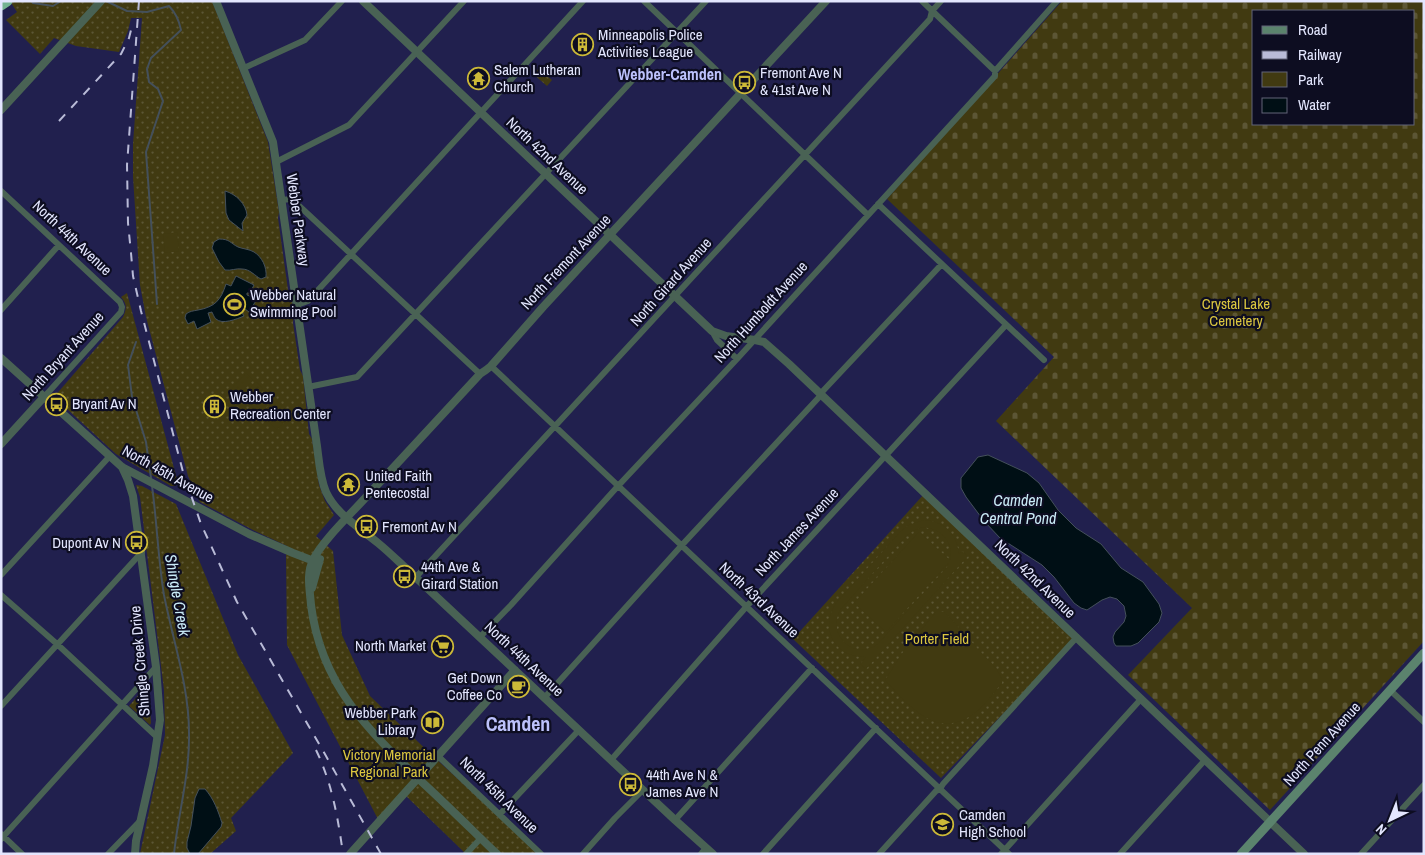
<svg xmlns="http://www.w3.org/2000/svg" width="1425" height="855" viewBox="0 0 1425 855" font-family="'Archivo Narrow',sans-serif">
	<defs>
		<pattern id="green-dots" width="8" height="8" patternUnits="userSpaceOnUse" patternTransform="scale(1.25)"><rect width="8" height="8" fill="#413a11"/><path d="M2 2h.1M6 6h.1" fill="none" stroke="#5c5635" stroke-width="1.8" stroke-linecap="round"/></pattern>
		<pattern id="cemetery-stones" width="16" height="16" patternUnits="userSpaceOnUse" patternTransform="scale(1.25)"><rect width="16" height="16" fill="#413a11"/><path d="M2 7V4a2 2 0 0 1 4 0v3zM10 15v-3a2 2 0 0 1 4 0v3z" fill="#5c5635"/></pattern>
	</defs>
	<rect width="100%" height="100%" fill="#21204e"/>
	<!-- green -->
	<path fill="url(#green-dots)" d="M10,1H212L268,142L279,212L278,218L288,290C293,300 294,312 293,323L300,370L303,376L309,434L312,439L319,485L325,501L334,515L316,536L333,551L342,635L370,696L436,759L540,854H466L406,796L380,823L287,645L286,556L287,546L253,530L200,502L188,476L146,317L140,285L133,177V144L142,18H131L128,31L119,52L76,46L54,38L40,54L6,20L17,12Z
		M541,66L548,72L546,75L552,80L547,86L533,74Z
		M127,293L178,483L175,486H171L116,454L54,397L123,317C127,308 127,304 121,297Z
		M136,485L142,486L176,504L238,655L293,753L231,818L236,831L210,854H140L165,735L164,690L140,497Z
		M925,493L1077,637L941,778L793,639Z
		M148,684L151,723L150,725L129,706Z"/>
	<!-- cemetery -->
	<path fill="url(#cemetery-stones)" fill-rule="evenodd" d="M1062,1H1424V641L1270,810L1128,675L1192,608L996,421L1054,357L887,199ZM1254,11H1414V124H1254Z"/>
	<!-- pitch -->
	<path fill="#413a11" fill-rule="evenodd" d="M177,232L179,251L165,253L163,234Z
		M246,373L253,380L239,395L232,388Z
		M256,382L263,388L249,404L241,397Z
		M265,390L272,397L258,412L251,406Z
		M275,399L282,406L267,421L260,415Z
		M284,408L291,415L277,430L270,423Z
		M924,520C944,521 957,534 959,554L962,551L968,556L866,669L860,664L866,657C835,658 818,628 837,602L901,531L909,525ZM920,528C939,526 954,540 950,560L919,532L854,603L886,632L949,562L947,567L878,644C854,661 827,636 840,610L906,536L913,531Z
		M936,612H944C956,623 965,635 976,647C985,657 997,666 1002,680V683C994,692 986,704 976,712C938,742 910,707 885,680L905,649Z"/>
	<!-- water -->
	<path fill="#000f15" stroke="#44505b" d="M225,191C236,194 246,204 247,215L242,223L243,231L229,220L226,213Z
		M219,239C230,239 230,243 238,247C243,249 249,249 254,252C262,257 267,267 266,277L261,279C255,276 250,269 242,269C236,268 231,271 225,270L219,262L212,248L214,242Z
		M236,276L254,285L250,293H247V295L257,299L249,312L241,306L239,308L244,316C237,319 222,325 216,319C215,319 212,312 212,312L208,313L211,322L197,329L194,321L188,324L185,318L186,314C190,311 193,311 198,310C215,307 221,300 226,284L231,286Z
		M988,455L1027,473L1039,483L1058,510L1076,528L1101,544L1121,568L1143,582L1159,604L1162,613L1159,622L1138,643L1131,646H1116L1114,643L1113,637L1115,632L1124,622L1126,616L1124,606L1117,599L1110,597L1102,600L1087,610L1081,608L1074,603L1054,577L1042,565L1000,538L984,521L966,497L961,488V478L978,457Z
		M199,789H205C214,799 218,811 222,823L221,827L198,854H190L187,848V842L191,826L195,798Z"/>
	<g fill="none" stroke-linecap="round" stroke-linejoin="round">
		<!-- stream -->
		<path stroke="#44505b" stroke-width="2" d="M32,1L33,3L53,6L61,1
			M106,1L127,11L147,12L169,6C176,13 179,20 181,30L151,58L147,69L149,82L158,89L163,101L146,152L157,304
			M136,342L128,365L132,397L146,442L151,478
			M152,486C157,522 158,559 164,595C173,641 189,686 189,733C190,774 178,814 174,854"/>
		<!-- minor -->
		<path stroke="#496254" stroke-width="6" d="M644,1L868,215
			M922,1L995,71
			M244,68L305,40L342,1
			M276,162L349,125L464,1
			M1,191L120,302L122,307L121,312L44,397
			M282,200L291,199L296,203L480,374
			M878,204L1044,360
			M297,305L308,301L583,1
			M1,310L59,245
			M712,331L717,340L737,359
			M491,366L1009,854
			M308,387L357,377L706,1
			M1,575L109,457
			M416,577L930,19L932,11L941,1
			M1,595L57,644L157,737
			M480,637L511,605L618,486L737,359L995,76V71L1057,1
			M1390,690L1424,722
			M545,697L682,545L822,394V392L941,265
			M1,706L142,552
			M438,756L541,854
			M611,760L747,606L1006,325
			M500,814L579,730
			M675,820L812,668
			M1,834L22,854
			M1,839L156,667
			M108,854L141,820
			M466,854L481,838
			M583,854L615,818L643,790
			M701,854L706,848
			M763,854L876,728
			M879,854L936,791L940,789L943,784L1077,637
			M1001,854L1141,699
			M1120,854L1205,760
			M1361,854L1424,785"/>
		<!-- tertiary -->
		<path stroke="#496254" stroke-width="8" d="M216,1L273,142L317,446C319,461 320,478 326,492C336,514 360,528 378,543C389,552 399,562 410,572L675,820L713,854
			M363,1L712,331L726,336L755,340L764,342L789,364L1304,854
			M1,110L101,1
			M1,358L122,467L249,534L293,553L319,563
			M1,444L44,397
			M122,467L128,480L133,496L156,667L160,720L153,766L136,841L135,854
			M312,588L320,559
			M350,854L515,670
			M497,854C472,830 448,806 423,783C368,730 321,685 311,605C310,590 306,574 313,560C323,540 351,514 367,496C404,456 442,415 480,374L486,370L491,366L543,307L826,1"/>
		<!-- secondary -->
		<path stroke="#5b836d" stroke-width="9" d="M1241,854L1424,653"/>
		<!-- motorway -->
		<path stroke="#74b392" stroke-width="11" d="M1,5L7,1"/>
		<!-- rail -->
		<path stroke="#b9bbd7" stroke-width="2" stroke-dasharray="9 9" stroke-linecap="butt" d="M139,1L127,165L128,223L131,253L133,276L141,311L183,472L201,524L237,602L326,756L381,854
			M59,121L121,54L129,38L132,26
			M316,750C332,783 338,818 343,854"/>
	</g>
	<!-- icons -->
	<defs>
		<symbol id="building-ring" viewBox="-11 -11 22 22"><circle r="9.5" fill="#0d0d21" stroke="#ccb938" stroke-width="1.5"/><path d="M-4-6H4V6H1V3H-1V6H-4ZM-2.5-4.3h1.7v1.8h-1.7ZM.8-4.3h1.7v1.8H.8ZM-2.5-1h1.7V.8h-1.7ZM.8-1h1.7V.8H.8Z" fill="#ccb938"/></symbol>
		<symbol id="temple-ring" viewBox="-11 -11 22 22"><circle r="9.5" fill="#0d0d21" stroke="#ccb938" stroke-width="1.5"/><path d="M0-6L5-2H3V0L6.5 2.5H4V6H1.5V3h-3V6H-4V2.5H-6.5L-3 0V-2H-5Z" fill="#ccb938"/></symbol>
		<symbol id="bus-ring" viewBox="-11 -11 22 22"><circle r="9.5" fill="#0d0d21" stroke="#ccb938" stroke-width="1.5"/><path d="M-5-6H5V4H4V6H2V4H-2V6H-4V4H-5ZM-3.5-4V0h7V-4ZM-3.5 1.2v1.5H-2V1.2ZM2 1.2v1.5H3.5V1.2Z" fill="#ccb938"/></symbol>
		<symbol id="stadium-ring" viewBox="-11 -11 22 22"><circle r="9.5" fill="#0d0d21" stroke="#ccb938" stroke-width="1.5"/><path d="M0-5a6.5 5 0 1 0 0 10a6.5 5 0 1 0 0-10ZM-3.5-1.8h7v3.6h-7Z" fill="#ccb938"/></symbol>
		<symbol id="supermarket-ring" viewBox="-11 -11 22 22"><circle r="9.5" fill="#0d0d21" stroke="#ccb938" stroke-width="1.5"/><path d="M-6-5.5h2.5l.6 2H6L4.5 2H-2.5L-4.4-4H-6ZM-1.5 3.2a1.3 1.3 0 1 0 .1 0ZM3 3.2a1.3 1.3 0 1 0 .1 0Z" fill="#ccb938"/></symbol>
		<symbol id="cafe-ring" viewBox="-11 -11 22 22"><circle r="9.5" fill="#0d0d21" stroke="#ccb938" stroke-width="1.5"/><path d="M-5.5-4.5H6V0H3Q3 3.5 0 3.5H-2.5Q-5.5 3.5-5.5 0ZM3-3.2v2h1.7v-2ZM-6 4.5H4V6H-6Z" fill="#ccb938"/></symbol>
		<symbol id="library-ring" viewBox="-11 -11 22 22"><circle r="9.5" fill="#0d0d21" stroke="#ccb938" stroke-width="1.5"/><path d="M-6-4Q-3-5.5-.7-3.5V5Q-3 3-6 4ZM6-4Q3-5.5 .7-3.5V5Q3 3 6 4Z" fill="#ccb938"/></symbol>
		<symbol id="school-ring" viewBox="-11 -11 22 22"><circle r="9.5" fill="#0d0d21" stroke="#ccb938" stroke-width="1.5"/><path d="M0-5L7-2L0 1L-7-2ZM-4 1L0 2.5L4 1V4Q0 6-4 4Z" fill="#ccb938"/></symbol>
	</defs>
	<g fill-rule="evenodd">
		<use href="#building-ring" x="570" y="32" width="25" height="25"/>
		<use href="#temple-ring" x="466" y="66" width="25" height="25"/>
		<use href="#bus-ring" x="732" y="70" width="25" height="25"/>
		<use href="#stadium-ring" x="222" y="292" width="25" height="25"/>
		<use href="#bus-ring" x="44" y="392" width="25" height="25"/>
		<use href="#building-ring" x="202" y="394" width="25" height="25"/>
		<use href="#temple-ring" x="336" y="472" width="25" height="25"/>
		<use href="#bus-ring" x="354" y="514" width="25" height="25"/>
		<use href="#bus-ring" x="124" y="530" width="25" height="25"/>
		<use href="#bus-ring" x="392" y="564" width="25" height="25"/>
		<use href="#supermarket-ring" x="430" y="634" width="25" height="25"/>
		<use href="#cafe-ring" x="506" y="674" width="25" height="25"/>
		<use href="#library-ring" x="420" y="710" width="25" height="25"/>
		<use href="#bus-ring" x="618" y="772" width="25" height="25"/>
		<use href="#school-ring" x="930" y="812" width="25" height="25"/>
	</g>
	<g text-anchor="middle" stroke-width="4.5" stroke-linejoin="round" paint-order="stroke">
		<!-- poi labels -->
		<g font-size="15" fill="#e3e6fe" stroke="#0d0d21" text-anchor="start">
			<text x="598" y="40">Minneapolis Police<tspan x="598" dy="17">Activities League</tspan></text>
			<text x="494" y="75">Salem Lutheran<tspan x="494" dy="17">Church</tspan></text>
			<text x="760" y="78">Fremont Ave N<tspan x="760" dy="17">&amp; 41st Ave N</tspan></text>
			<text x="250" y="300">Webber Natural<tspan x="250" dy="17">Swimming Pool</tspan></text>
			<text x="230" y="402">Webber<tspan x="230" dy="17">Recreation Center</tspan></text>
			<text x="72" y="409">Bryant Av N</text>
			<text x="365" y="481">United Faith<tspan x="365" dy="17">Pentecostal</tspan></text>
			<text x="382" y="532">Fremont Av N</text>
			<text x="121" y="548" text-anchor="end">Dupont Av N</text>
			<text x="421" y="572">44th Ave &amp;<tspan x="421" dy="17">Girard Station</tspan></text>
			<text x="426" y="651" text-anchor="end">North Market</text>
			<text x="502" y="683" text-anchor="end">Get Down<tspan x="502" dy="17">Coffee Co</tspan></text>
			<text x="416" y="718" text-anchor="end">Webber Park<tspan x="416" dy="17">Library</tspan></text>
			<text x="646" y="780">44th Ave N &amp;<tspan x="646" dy="17">James Ave N</tspan></text>
			<text x="959" y="820">Camden<tspan x="959" dy="17">High School</tspan></text>
		</g>
		<!-- street labels -->
		<g font-size="15" fill="#e3e6fe" stroke="#0d0d21">
			<text transform="translate(547 156) rotate(43)" y="5">North 42nd Avenue</text>
			<text transform="translate(298 220) rotate(82)" y="5">Webber Parkway</text>
			<text transform="translate(72 238) rotate(43)" y="5">North 44th Avenue</text>
			<text transform="translate(566 262) rotate(-47)" y="5">North Fremont Avenue</text>
			<text transform="translate(671 282) rotate(-48)" y="5">North Girard Avenue</text>
			<text transform="translate(761 312) rotate(-48)" y="5">North Humboldt Avenue</text>
			<text transform="translate(63 356) rotate(-48)" y="5">North Bryant Avenue</text>
			<text transform="translate(168 474) rotate(29)" y="5">North 45th Avenue</text>
			<text transform="translate(797 532) rotate(-47)" y="5">North James Avenue</text>
			<text transform="translate(1035 579) rotate(44)" y="5">North 42nd Avenue</text>
			<text transform="translate(759 600) rotate(43)" y="5">North 43rd Avenue</text>
			<text transform="translate(524 659) rotate(43)" y="5">North 44th Avenue</text>
			<text transform="translate(140 661) rotate(-95)" y="5">Shingle Creek Drive</text>
			<text transform="translate(1322 744) rotate(-48)" y="5">North Penn Avenue</text>
			<text transform="translate(499 795) rotate(44)" y="5">North 45th Avenue</text>
		</g>
		<!-- park labels -->
		<g font-size="15" fill="#dcc73f" stroke="#0d0d21">
			<text x="1236" y="309">Crystal Lake<tspan x="1236" dy="17">Cemetery</tspan></text>
			<text x="937" y="644">Porter Field</text>
			<text x="389" y="760">Victory Memorial<tspan x="389" dy="17">Regional Park</tspan></text>
		</g>
		<!-- neighbourhood labels -->
		<g font-size="16" font-weight="bold" fill="#bcc1fb" stroke="#0d0d21">
			<text x="670" y="80">Webber-Camden</text>
		</g>
		<!-- water labels -->
		<g font-size="16" font-style="italic" fill="#c9eaf6" stroke="#0d0d21">
			<text x="1018" y="506">Camden<tspan x="1018" dy="18">Central Pond</tspan></text>
			<text transform="translate(178 595) rotate(80)" y="6">Shingle Creek</text>
		</g>
		<!-- district labels -->
		<g font-size="20" font-weight="bold" fill="#bcc1fb" stroke="#0d0d21">
			<text x="518" y="731">Camden</text>
		</g>
	</g>
	<!-- border -->
	<rect width="1425" height="855" fill="none" stroke="#e3e6fe" stroke-width="5"/>
	<!-- legend -->
	<rect x="1252" y="10" width="162" height="115" fill="#0d0d21" stroke="#636479"/>
	<rect x="1262" y="26" width="25" height="8" fill="#5b836d" stroke="#636479"/>
	<text x="1298" y="35" font-size="15" fill="#e3e6fe">Road</text>
	<rect x="1262" y="51" width="25" height="8" fill="#b9bbd7" stroke="#636479"/>
	<text x="1298" y="60" font-size="15" fill="#e3e6fe">Railway</text>
	<rect x="1262" y="72" width="25" height="15" fill="#413a11" stroke="#636479"/>
	<text x="1298" y="85" font-size="15" fill="#e3e6fe">Park</text>
	<rect x="1262" y="98" width="25" height="15" fill="#000f15" stroke="#636479"/>
	<text x="1298" y="110" font-size="15" fill="#e3e6fe">Water</text>
	<!-- north arrow -->
	<g transform="translate(1390 820) rotate(223)" stroke="#0d0d21" stroke-width="4" paint-order="stroke">
	<path d="M0-4L9 19L0 12L-9 19Z" fill="#e3e6fe"/>
	<text y="-8" font-size="14" font-weight="bold" text-anchor="middle" fill="#e3e6fe">N</text>
	</g>
</svg>
